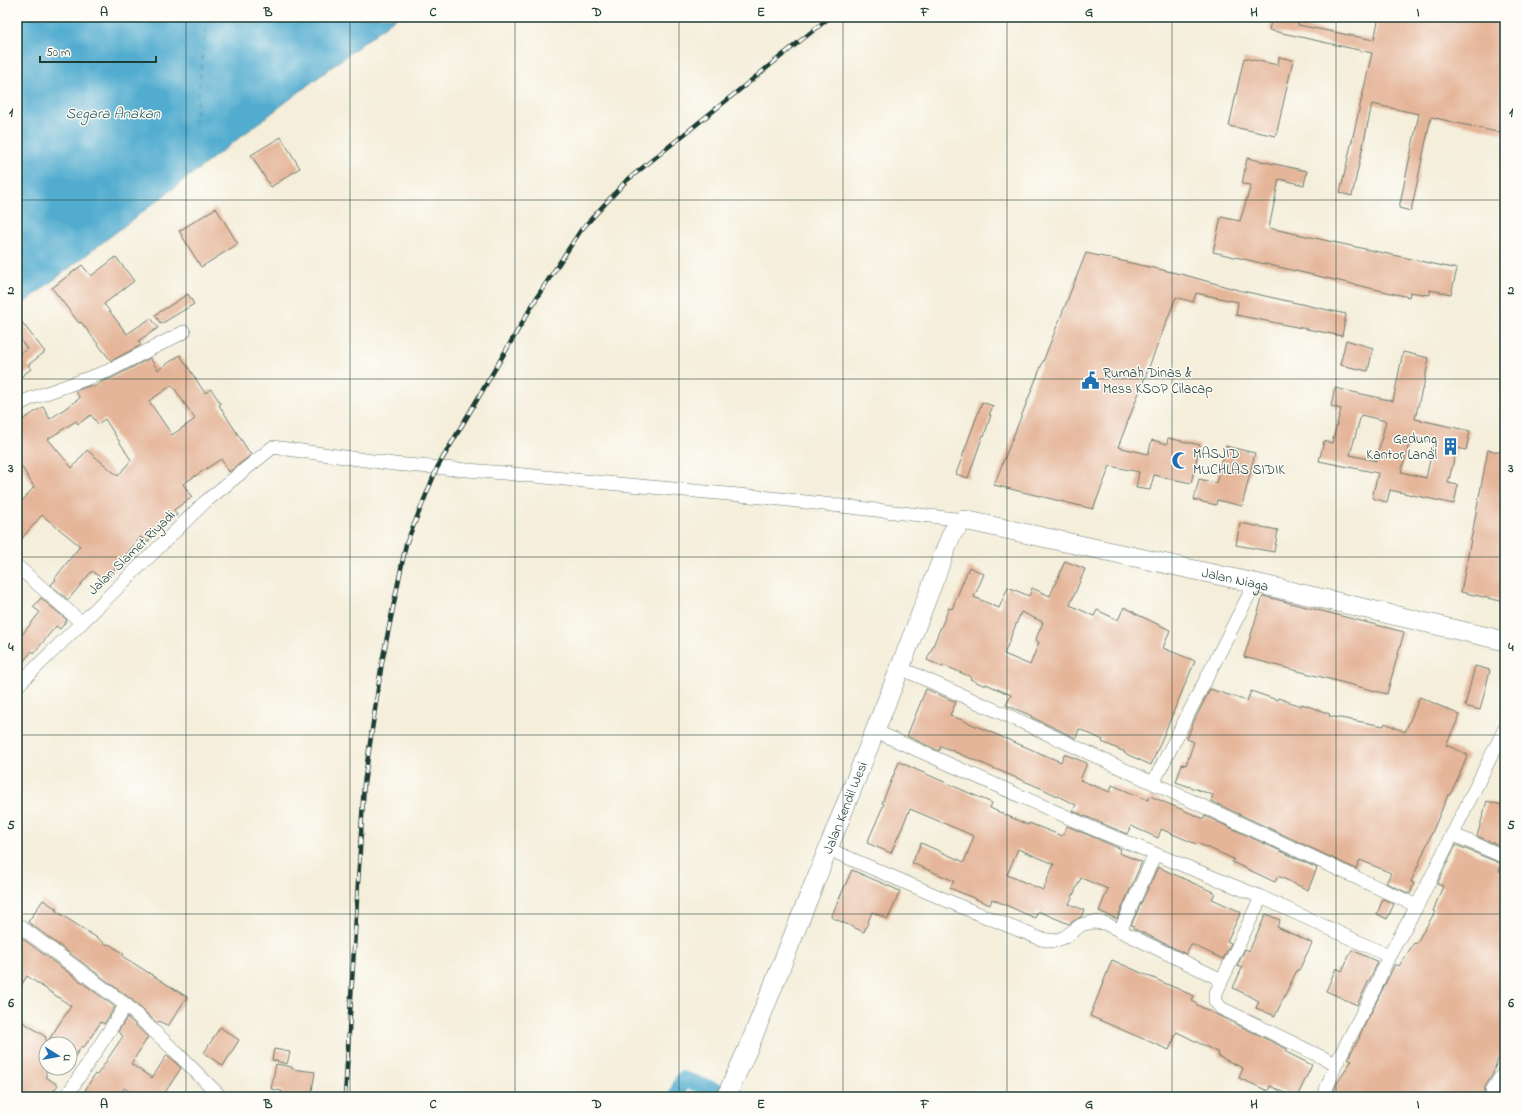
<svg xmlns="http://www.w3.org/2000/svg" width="1522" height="1114" viewBox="0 0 1522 1114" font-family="'Indie Flower',sans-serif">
	<rect width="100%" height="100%" fill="#fdfcf7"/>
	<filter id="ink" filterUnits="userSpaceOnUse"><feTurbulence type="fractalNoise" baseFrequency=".025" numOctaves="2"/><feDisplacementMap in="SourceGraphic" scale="8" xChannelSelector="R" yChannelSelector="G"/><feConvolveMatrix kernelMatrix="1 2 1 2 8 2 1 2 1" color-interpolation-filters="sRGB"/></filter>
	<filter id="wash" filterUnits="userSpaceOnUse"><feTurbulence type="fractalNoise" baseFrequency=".012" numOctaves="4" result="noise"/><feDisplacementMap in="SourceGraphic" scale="16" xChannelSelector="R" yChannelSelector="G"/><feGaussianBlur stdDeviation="0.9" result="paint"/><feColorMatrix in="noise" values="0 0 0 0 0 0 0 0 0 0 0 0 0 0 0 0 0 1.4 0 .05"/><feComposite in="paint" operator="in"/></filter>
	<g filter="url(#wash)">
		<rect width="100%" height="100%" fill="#f4eeda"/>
		<!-- water -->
		<path fill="#51accf" stroke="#387482" d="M17,17H397L17,308Z"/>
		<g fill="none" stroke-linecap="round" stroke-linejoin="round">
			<!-- canal -->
			<path stroke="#51accf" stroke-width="16" d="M676,1097L683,1079L736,1097"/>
			<!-- ferry -->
			<path stroke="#2e5e62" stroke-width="1" stroke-dasharray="5 4" stroke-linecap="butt" d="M195,123L207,17"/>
		</g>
		<g id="blocks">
			<!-- building -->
			<path fill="#e5b599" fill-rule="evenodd" d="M1272,17H1299L1298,25L1374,40L1379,17H1505V134L1431,117L1411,211L1399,208L1419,114L1372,104L1352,196L1340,193L1372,53L1269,30Z
				M1279,57L1293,60L1276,136L1229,126L1244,58L1278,65Z
				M281,137L300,168L271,187L251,155Z
				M1247,158L1307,171L1304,185L1279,179L1269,228L1457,269L1451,294L1430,290V295L1410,292L1409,297L1213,252L1221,217L1240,221L1251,185L1242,184Z
				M216,208L238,244L201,267L179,231Z
				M1086,253L1185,275L1238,290L1346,314L1342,336L1236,315L1238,302L1196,293L1193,302L1176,297L1118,447L1148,454L1152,440L1167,444L1168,438L1200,445L1191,483L1154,475L1150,490L1136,488L1139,472L1110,466L1093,509L994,485Z
				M116,257L134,281L104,304L127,334L151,318L158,328L138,341L141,345L111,361L81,322L79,323L52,288L82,265L91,276Z
				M188,294L194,304L161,324L155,315Z
				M17,316L45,352L28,365L31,369L17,380V350L20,354L27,349L17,335Z
				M1346,340L1373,348L1368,371L1340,365Z
				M1403,352L1429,358L1423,389H1422L1415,419L1470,431L1466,450L1457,448L1448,483L1458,485L1454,504L1390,490L1387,502L1372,498L1378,473L1319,461L1324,441L1332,443L1341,409L1331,406L1335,388L1393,401ZM1361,415L1386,421L1376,461L1350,455ZM1411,437L1434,442L1426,478L1401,472Z
				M180,355L205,393L211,389L221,404L219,405L251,455L229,472L221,459L183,484L192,497L174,510L177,515L160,526L148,542L140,537L105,581L92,571L68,600L51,585L56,579L55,578L80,546L42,515L17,544V507L34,487L17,459V423L43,407L50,419L80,398L75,391L92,385L94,387L101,382L112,378L150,358L158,370ZM172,385L195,419L172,435L149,401ZM91,415L98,424L105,419L131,460L118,476L87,450L72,468L48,439L76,421L78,424Z
				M982,402L993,406L989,415H991L984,436L983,435L968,478L956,474Z
				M1225,446L1255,453L1242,506L1217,500L1216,505L1194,500L1199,479L1216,483Z
				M1488,450L1505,453V602L1461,592Z
				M1240,523L1278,530L1274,552L1236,545Z
				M1065,561L1085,569L1070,605L1094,616L1097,610L1118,620L1124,607L1134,612V613L1170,630L1163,648L1195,661L1151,765L1124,753L1125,752L1102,742L1103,740L1079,729L1076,738L1031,717L1032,716L1006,705L1011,695L986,684L985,686L970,679L971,677L943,665V667L927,660L949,608L952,609L969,567L984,574L974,597L999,608L1008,587L1029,596L1032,588L1050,596ZM1021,612L1043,622L1035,641L1039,642L1030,665L1004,654Z
				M1263,596L1404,632L1387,694L1244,657Z
				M41,598L67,620L60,629L56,626L34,653L32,651L17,669V641L40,612L33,607Z
				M1475,666L1490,670L1480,710L1465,706Z
				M926,689L956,702L950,715L1061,762L1064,754L1087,763L1080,780L1110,792L1112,785L1148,800L1150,796L1204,819L1205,816L1317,868L1308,890L1278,876L1275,882L1232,862L1234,859L1197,843L1196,844L1161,829L1158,838L1131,826L1127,834L1073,811L1076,805L1043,789L941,746L939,751L907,736Z
				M1210,689L1247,701L1251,691L1277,700L1278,698L1301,706L1302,704L1330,714L1329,716L1384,726L1385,723L1405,732L1420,697L1460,715L1446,745L1468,755L1450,795H1448L1411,882L1414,883L1410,894L1386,883L1391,873L1360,860L1356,869L1211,801L1213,795L1176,782L1182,764L1186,765L1194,742L1187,739L1193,723Z
				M899,762L992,803L990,808L1028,825L1029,823L1062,836L1067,826L1121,849L1119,853L1142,862L1117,919L1099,911L1108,889L1081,878L1069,904L1084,910L1081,917L1069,924L1038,911L1035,918L992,899L990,905L950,888L954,881L912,863L921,843L964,862L974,836L910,809L891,853L867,843L884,804L882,803ZM1018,849L1054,864L1043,890L1007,875Z
				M1487,801L1505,806V848L1477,836Z
				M1456,845L1502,864L1499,871L1505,873V1042L1493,1072H1494L1485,1087L1484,1097H1332L1336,1085L1352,1060L1348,1058L1360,1037H1359L1393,968L1395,964L1399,966L1414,943L1416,944L1435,912L1433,911L1443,886L1437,884Z
				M1158,867L1215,893L1212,899L1241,912L1227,941L1231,943L1223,959L1191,944L1186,954L1133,928L1134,926L1131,925Z
				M852,870L900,891L888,919L872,912L864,932L831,917Z
				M1383,899L1394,904L1387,919L1377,914Z
				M43,900L57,909L55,910L68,919L108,945L109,944L124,954L122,956L187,997L168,1026L159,1021L157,1023L131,999L28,922Z
				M1266,914L1280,920L1277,927L1312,943L1299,970H1297L1275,1016L1256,1008L1259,1001L1233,988L1242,968L1237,966L1245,949L1249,951Z
				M19,936L115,1007L104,1024L101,1022L84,1047L82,1046L70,1064V1044H46V1077L58,1085L49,1097H17V1018L46,1037V1044L71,1006L27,976L17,992V939Z
				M1352,950L1378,962L1357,1005L1326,991L1336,968L1342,971Z
				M1112,960L1194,996L1192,1001L1197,1004V1005L1287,1049L1286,1052L1312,1065L1297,1097H1294L1270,1086L1268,1091L1239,1078L1243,1068L1218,1056L1219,1053L1177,1032L1169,1050L1090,1016Z
				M127,1017L148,1037L131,1064L152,1078L167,1055L181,1068L162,1097H138L124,1088L119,1097H91L84,1092L95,1074L97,1075L123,1036L118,1032Z
				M220,1027L239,1040L223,1066L204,1053Z
				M274,1049L290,1052L287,1064L272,1060Z
				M276,1064L292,1067V1069L315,1072L311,1097H282V1091L271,1089Z"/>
		</g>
	</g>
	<g filter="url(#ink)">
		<use href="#blocks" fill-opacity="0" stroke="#6a7b6e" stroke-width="1"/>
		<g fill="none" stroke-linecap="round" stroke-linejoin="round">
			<defs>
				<path id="street" d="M17,406L27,400L108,371L184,332
					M17,566L82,623
					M900,668L1022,722L1417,906
					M17,686L205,502L273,447L394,464L504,473L585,481L771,498L964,520
					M875,731L1094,829L1261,897L1389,956
					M1153,783L1255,583
					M1452,834L1505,857
					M828,849L962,907L1041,939L1054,941L1065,937L1081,925L1093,922L1104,923L1222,980
					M1261,897L1215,995V1001L1221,1008L1336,1064
					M17,924L126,1005L175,1051L221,1097
					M1120,931L1155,854
					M1492,1091L1505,1070
					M66,1097L126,1005
					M1323,1097L1336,1064L1374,990L1389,956L1417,906L1505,728"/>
				<g id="secondary">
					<path id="s1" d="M726,1097L750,1044L828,849L900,668L952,533L964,520L1255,583L1505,641"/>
				</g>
			</defs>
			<!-- street casing -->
			<use href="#street" stroke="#6a7b6e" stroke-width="14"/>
			<!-- secondary casing -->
			<use href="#secondary" stroke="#6a7b6e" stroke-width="20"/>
			<!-- street -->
			<use href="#street" stroke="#fff" stroke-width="13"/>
			<!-- secondary -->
			<use href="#secondary" stroke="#fff" stroke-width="19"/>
			<defs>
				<path id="rail" d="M345,1097L364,784L382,662L406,544L437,468L539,294L581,230L626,181L830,17"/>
			</defs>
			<!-- rail casing -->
			<use href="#rail" stroke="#1f3d34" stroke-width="4.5"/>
			<!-- rail -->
			<use href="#rail" stroke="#fdfcf7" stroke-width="3" stroke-dasharray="9" stroke-linecap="butt"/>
		</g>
	</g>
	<!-- grid -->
	<path fill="none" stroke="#1f3d34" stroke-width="1" stroke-opacity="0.55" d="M186,17V1097M350,17V1097M515,17V1097M679,17V1097M843,17V1097M1007,17V1097M1172,17V1097M1336,17V1097M17,200H1505M17,379H1505M17,557H1505M17,735H1505M17,914H1505"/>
	<!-- icons -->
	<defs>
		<symbol id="civic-bare" viewBox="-9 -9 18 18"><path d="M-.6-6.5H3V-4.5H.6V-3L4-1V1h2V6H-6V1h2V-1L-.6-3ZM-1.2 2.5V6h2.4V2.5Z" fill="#1f6fb2" stroke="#fdfcf7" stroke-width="2.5" paint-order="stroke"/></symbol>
		<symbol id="building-bare" viewBox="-9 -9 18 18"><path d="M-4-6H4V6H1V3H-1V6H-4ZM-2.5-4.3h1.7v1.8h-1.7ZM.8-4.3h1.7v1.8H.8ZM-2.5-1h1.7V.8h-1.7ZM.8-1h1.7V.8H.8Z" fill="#1f6fb2" stroke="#fdfcf7" stroke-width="2.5" paint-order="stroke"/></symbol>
		<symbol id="mosque-bare" viewBox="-9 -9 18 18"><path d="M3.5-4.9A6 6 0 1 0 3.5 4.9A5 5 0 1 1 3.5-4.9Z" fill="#1f6fb2" stroke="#fdfcf7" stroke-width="2.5" paint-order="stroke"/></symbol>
	</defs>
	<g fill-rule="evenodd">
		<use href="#civic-bare" x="1078" y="368" width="25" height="25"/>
		<use href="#building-bare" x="1438" y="434" width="25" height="25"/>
		<use href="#mosque-bare" x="1168" y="448" width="25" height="25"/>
	</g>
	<g text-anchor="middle" stroke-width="3" stroke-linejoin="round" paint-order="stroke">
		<!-- poi labels -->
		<g font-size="14" fill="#1f3d34" stroke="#fdfcf7" text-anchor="start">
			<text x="1103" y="377">Rumah Dinas &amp;<tspan x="1103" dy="16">Mess KSOP Cilacap</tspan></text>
			<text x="1437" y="443" text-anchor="end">Gedung<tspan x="1437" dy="16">Kantor Lanal</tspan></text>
			<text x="1193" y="458">MASJID<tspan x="1193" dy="16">MUCHLAS SIDIK</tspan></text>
		</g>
		<!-- street labels -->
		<g font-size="14" fill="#1f3d34" stroke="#fdfcf7">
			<text transform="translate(131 552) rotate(-44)" y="5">Jalan Slamet Riyadi</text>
			<text dy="5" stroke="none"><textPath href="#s1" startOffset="903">Jalan Niaga</textPath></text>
			<text dy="5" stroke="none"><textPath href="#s1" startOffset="313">Jalan Kendil Wesi</textPath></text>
		</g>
		<!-- water labels -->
		<g font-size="15" font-style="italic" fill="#2e5e62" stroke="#fdfcf7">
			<text x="113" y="118">Segara Anakan</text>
		</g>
	</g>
	<!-- margin -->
	<rect width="1522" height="1114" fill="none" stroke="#fdfcf7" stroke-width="44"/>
	<!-- north arrow -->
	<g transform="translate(58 1056) rotate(101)"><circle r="19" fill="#fdfcf7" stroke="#a4b0a9"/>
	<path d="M0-3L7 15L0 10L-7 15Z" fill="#1f6fb2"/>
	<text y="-6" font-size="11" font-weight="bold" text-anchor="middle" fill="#1f3d34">U</text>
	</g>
	<!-- scale -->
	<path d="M40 56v6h116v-6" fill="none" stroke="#1f3d34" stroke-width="2"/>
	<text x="46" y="56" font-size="12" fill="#1f3d34" stroke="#fdfcf7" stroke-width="3" paint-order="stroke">50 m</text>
	<rect x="22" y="22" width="1478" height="1070" fill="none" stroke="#1f3d34" stroke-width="1.5"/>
	<g font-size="13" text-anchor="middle" font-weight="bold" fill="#1f3d34">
		<text x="104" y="16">A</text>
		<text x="268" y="16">B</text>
		<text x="433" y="16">C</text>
		<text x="597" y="16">D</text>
		<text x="761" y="16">E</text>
		<text x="925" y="16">F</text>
		<text x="1089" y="16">G</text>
		<text x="1254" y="16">H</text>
		<text x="1418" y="16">I</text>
		<text x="11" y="116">1</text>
		<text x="1511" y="116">1</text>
		<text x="11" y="294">2</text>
		<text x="1511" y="294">2</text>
		<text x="11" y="472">3</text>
		<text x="1511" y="472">3</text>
		<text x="11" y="651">4</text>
		<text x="1511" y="651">4</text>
		<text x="11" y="829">5</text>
		<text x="1511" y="829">5</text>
		<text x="11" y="1007">6</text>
		<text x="1511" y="1007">6</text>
		<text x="104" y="1108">A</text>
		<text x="268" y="1108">B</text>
		<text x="433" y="1108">C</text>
		<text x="597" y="1108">D</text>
		<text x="761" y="1108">E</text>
		<text x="925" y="1108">F</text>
		<text x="1089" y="1108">G</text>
		<text x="1254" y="1108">H</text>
		<text x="1418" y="1108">I</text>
	</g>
</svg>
